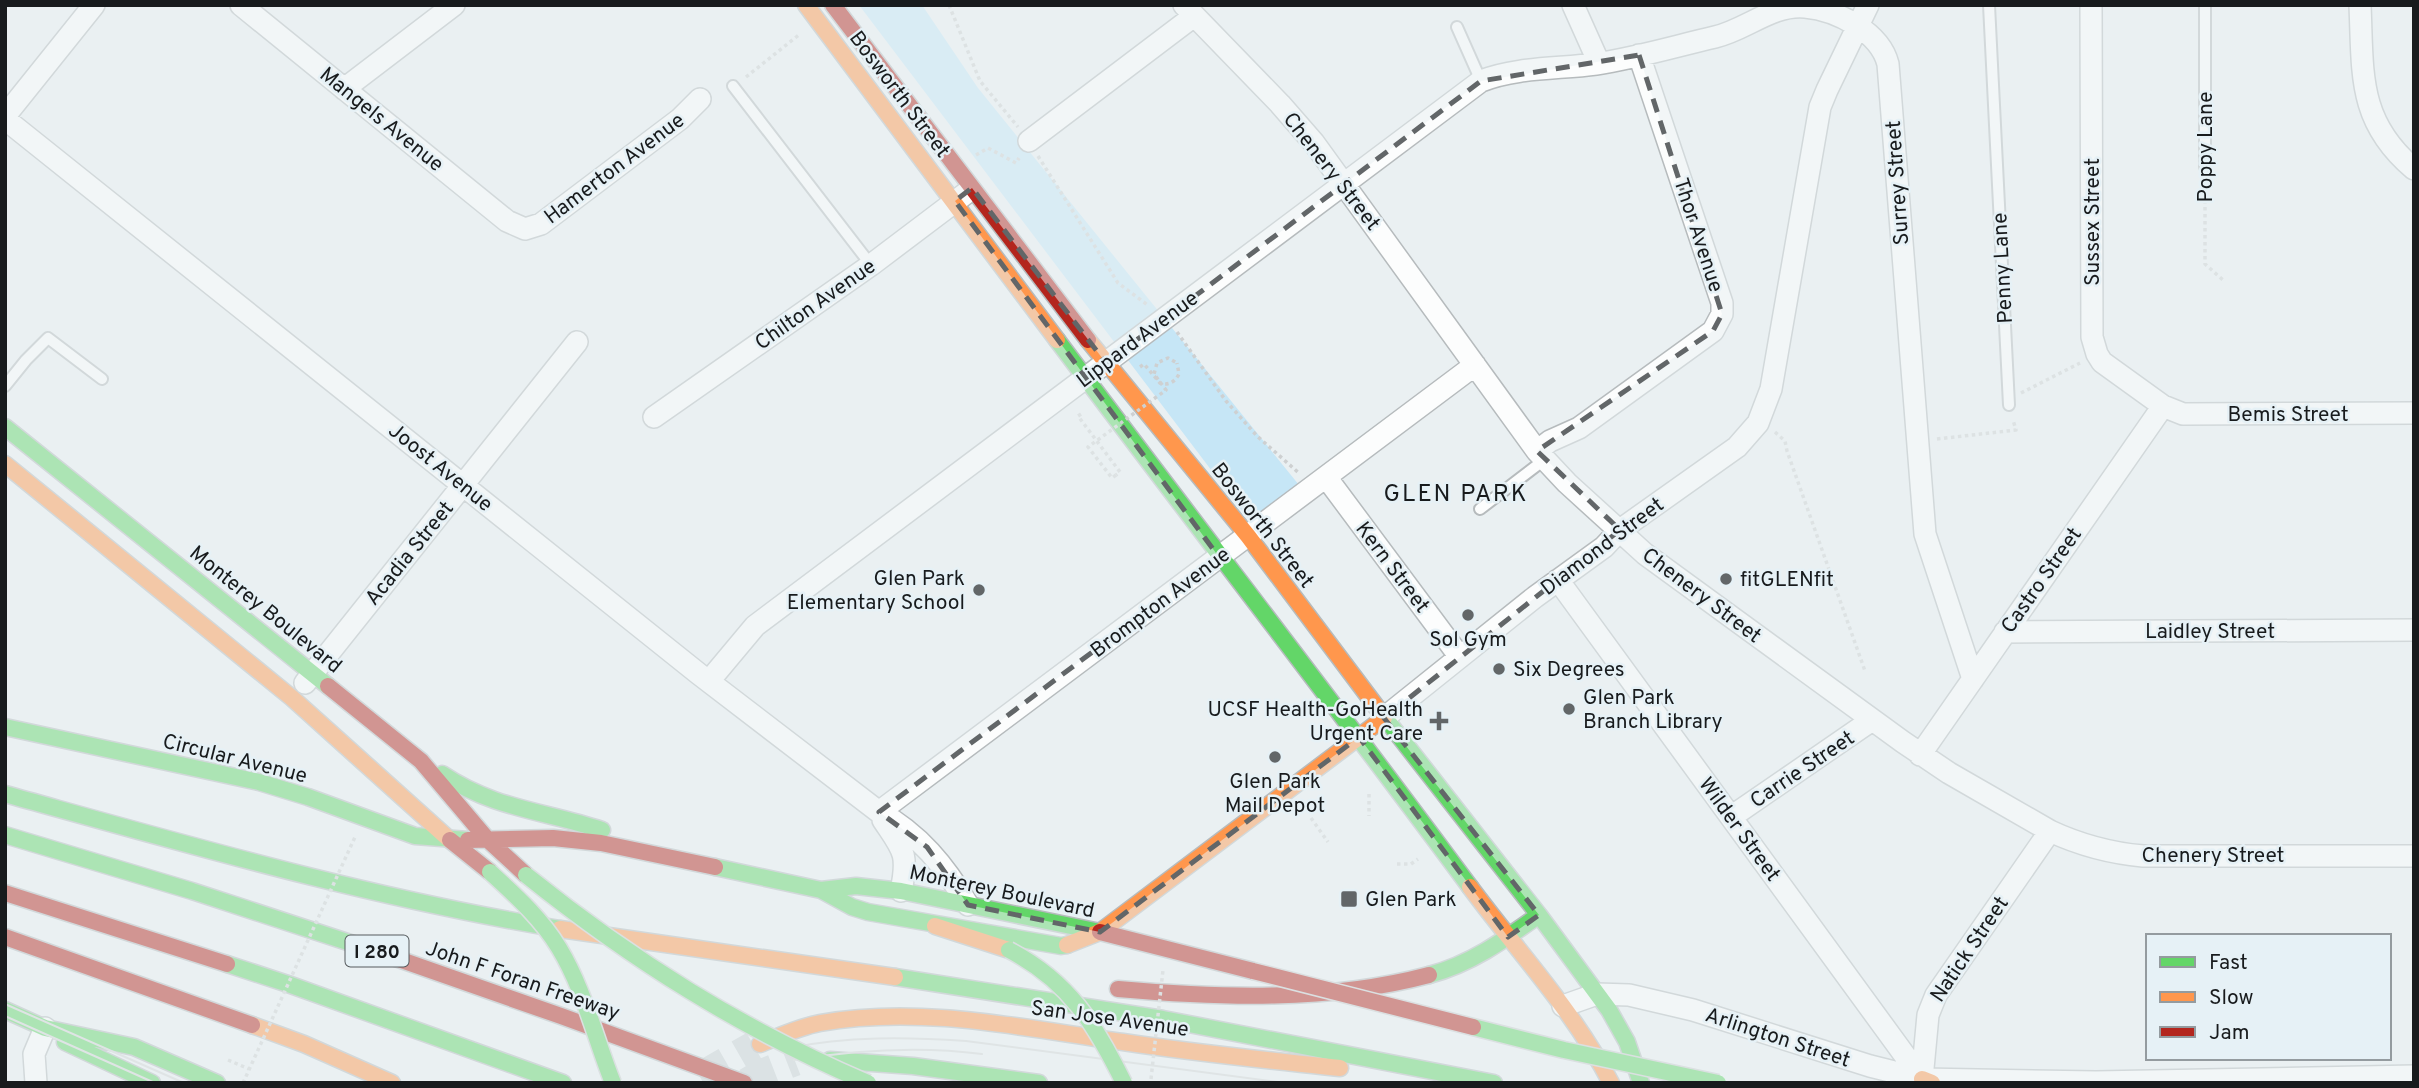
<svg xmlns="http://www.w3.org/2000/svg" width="2419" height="1088" viewBox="0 0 2419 1088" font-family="Overpass,sans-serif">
	<rect width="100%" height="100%" fill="#eaf0f2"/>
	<!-- green -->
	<path fill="#c6e6f6" d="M859,5H922L978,88L1299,485L1249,520Z"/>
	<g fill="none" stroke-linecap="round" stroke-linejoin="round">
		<!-- secondary-tunnel -->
		<path stroke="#cad0d2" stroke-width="30" stroke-dasharray="30 15" stroke-linecap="butt" d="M700,1077L754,1046
			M747,1083L764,1073L795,1061"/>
		<defs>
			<path id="lane" d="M1989,5L2009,405
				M2205,5V167
				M1457,27L1481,81
				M733,86L871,265
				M5,386L26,360L48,338L102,379
				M1480,509L1544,460"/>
			<path id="street" d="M241,5L507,221L525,229L541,224L680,119L700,99
				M1184,5L1280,104L1314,143L1537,451L1567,483L1645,554L1903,742L1949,773L2050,831C2080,845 2109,853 2143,856H2414
				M1573,5L1599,63
				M2091,5L2092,337L2097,354L2102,362L2163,406L2183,414L2414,413
				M2360,5C2363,73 2357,121 2414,169
				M344,89L454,5
				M5,116L94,5
				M5,119L699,674L879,812C919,834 945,866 968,905
				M1029,141L1194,16
				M654,417L871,265L965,194
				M1537,451L1550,441L1579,428L1713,331L1722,314V303L1639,55
				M1326,477L1460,657
				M1558,580L1922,1079
				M2005,632L2414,630
				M709,681L755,626L1481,81C1516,67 1559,69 1596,64C1636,58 1676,46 1715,37C1746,30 1772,4 1805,7C1837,10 1880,32 1888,64L1925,534L1973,679
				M305,683L577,342
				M1384,718L1535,597L1604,547L1620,530L1737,447L1758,423L1771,389L1820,107L1827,90L1868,5
				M1920,755L2163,406
				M879,812L1475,365
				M1731,817L1872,720
				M883,820C903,850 909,853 901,891
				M1563,1006L1597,994L1629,995L1693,1010L1870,1066L1922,1079L2096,1082L2414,1076
				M1922,1079L1928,1015L1936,995L2050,831
				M36,1083L34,1054L45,1028"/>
			<path id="fast" d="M1057,340C1194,523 1334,703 1470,887
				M5,427L328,686
				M1378,709L1539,915L1609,1010L1627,1042L1641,1083
				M5,727L259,782L308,797L415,836L468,840
				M442,774C494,809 545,811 602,830
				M5,794C189,845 371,898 560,929
				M5,835L192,891L387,955
				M715,867L821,890L852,907L868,912L1061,946L1067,945
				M821,890L856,886L901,891L1100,932
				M227,964L288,984L563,1083
				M1429,975C1471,964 1504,940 1539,915
				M895,977L1163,1019L1494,1083
				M5,1010L45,1028L134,1047L217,1083
				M65,1042L152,1083
				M830,1060L913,1066L1039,1083"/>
			<path id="slow" d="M806,5L1057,340
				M1088,340L1248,536L1378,709
				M5,464L292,698L450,840
				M1470,887C1518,952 1574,1011 1611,1083
				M935,926L1009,950
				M560,929L895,977
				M1067,945L1100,932L1384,718
				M252,1025L304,1044L392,1083
				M760,1044C780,1036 799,1027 820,1023C921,1005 1023,1028 1123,1042C1195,1053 1267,1060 1340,1068
				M1922,1079L1932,1083"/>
			<path id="jam" d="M833,5L1088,340
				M328,686L421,761L487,839
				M487,839L526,875
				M450,840L490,872
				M468,840L553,838L601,843L715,867
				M5,893L227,964
				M1100,932L1253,971
				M5,937L252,1025
				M387,955L561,1016L744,1083
				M1118,989C1221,998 1327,1002 1429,975"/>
		</defs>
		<!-- lane casing -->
		<use href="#lane" stroke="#b6bbbd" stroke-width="14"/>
		<!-- street casing -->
		<use href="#street" stroke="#b6bbbd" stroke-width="24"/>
		<!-- fast casing -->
		<use href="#fast" stroke="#b6bbbd" stroke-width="19"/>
		<!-- slow casing -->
		<use href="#slow" stroke="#b6bbbd" stroke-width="19"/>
		<!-- jam casing -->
		<use href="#jam" stroke="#b6bbbd" stroke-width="19"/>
		<!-- path -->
		<path stroke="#ced0d1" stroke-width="3.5" stroke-dasharray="3.5 3.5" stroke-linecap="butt" d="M949,5L980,81L1018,127
			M746,77L800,34
			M976,155L988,148L1016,163L1019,158
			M1038,156L1118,283L1149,306
			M2205,179V264L2223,280
			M1177,332L1226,401L1257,436L1300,474
			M1140,367L1144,364L1160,383C1168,386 1175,382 1179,374L1177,363
			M2021,393L2080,363
			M1081,414L1078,416L1120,472L1116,475
			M1775,432L1785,441L1787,451L1865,671
			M1937,439L2016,430L2013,420
			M1369,794V816
			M1311,818L1328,842
			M1397,864H1411L1418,859
			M228,1060L249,1069"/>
		<!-- lane -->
		<use href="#lane" stroke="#fcfdfd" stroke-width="10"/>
		<!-- street -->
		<use href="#street" stroke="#fcfdfd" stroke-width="21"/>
		<!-- fast -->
		<use href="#fast" stroke="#63d668" stroke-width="16"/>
		<!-- slow -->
		<use href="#slow" stroke="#ff974d" stroke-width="16"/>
		<!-- jam -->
		<use href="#jam" stroke="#b3261e" stroke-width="16"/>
		<!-- tram -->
		<path stroke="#d3d5d5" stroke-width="2" d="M5,1004L184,1083
			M5,1016L155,1083
			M789,1048C847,1036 907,1037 966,1041L1286,1083
			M794,1060C856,1050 920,1046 982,1054"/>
		<defs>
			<path id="fast-bridge" d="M490,872C515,895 541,918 559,948C584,989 595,1038 613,1083
				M526,875C633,961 742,1029 868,1083
				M1009,950C1069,981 1095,1024 1124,1083
				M1473,1027L1564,1050L1718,1083"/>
			<path id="jam-bridge" d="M1253,971L1473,1027"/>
		</defs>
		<!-- fast-bridge casing -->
		<use href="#fast-bridge" stroke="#cacccd" stroke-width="19" stroke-linecap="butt"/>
		<!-- jam-bridge casing -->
		<use href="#jam-bridge" stroke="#cacccd" stroke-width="19" stroke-linecap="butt"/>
		<!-- path-bridge -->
		<path stroke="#ced0d1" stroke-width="3.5" stroke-dasharray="3.5 3.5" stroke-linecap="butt" d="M1116,475L1112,478L1088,447L1166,390L1154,374L1157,363L1168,358L1177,363
			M1151,1079L1163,970
			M243,1083L355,837"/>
		<!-- fast-bridge -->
		<use href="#fast-bridge" stroke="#63d668" stroke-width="16"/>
		<!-- jam-bridge -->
		<use href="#jam-bridge" stroke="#b3261e" stroke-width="16"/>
	</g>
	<!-- marked area -->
	<path d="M0 0H2419V1088H0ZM1639,55L1722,314L1713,331L1537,451L1620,530L1384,718L1539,915L1508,937L1359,737L1100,932L968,905L927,847L879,812L1219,557L955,201L972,188L1106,363L1481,81Z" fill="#eaf0f2" fill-opacity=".55" fill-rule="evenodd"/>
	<path fill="none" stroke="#626668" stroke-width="5" stroke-dasharray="14 9" stroke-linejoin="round" d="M1639,55L1722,314L1713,331L1537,451L1620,530L1384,718L1539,915L1508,937L1359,737L1100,932L968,905L927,847L879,812L1219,557L955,201L972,188L1106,363L1481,81Z"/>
	<!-- markers -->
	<g fill="#626668" stroke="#e6f1f6" stroke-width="2.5">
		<circle cx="1726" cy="579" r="7"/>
		<circle cx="979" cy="590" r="7"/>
		<circle cx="1468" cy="615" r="7"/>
		<circle cx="1499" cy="669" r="7"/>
		<circle cx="1569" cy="709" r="7"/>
		<path d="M1435.5 710.5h7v7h7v7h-7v7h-7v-7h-7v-7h7z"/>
		<circle cx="1275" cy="757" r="7"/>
		<rect x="1340" y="890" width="18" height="18" rx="3.5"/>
	</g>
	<g text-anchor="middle" stroke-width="5" stroke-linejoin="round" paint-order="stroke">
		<!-- shield labels -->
		<rect fill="#e6f1f6" stroke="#565b5e" stroke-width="2" x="345.5" y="935.5" width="63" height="31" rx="5"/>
		<g font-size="19" font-weight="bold" fill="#181b1d">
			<text x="377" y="958">I 280</text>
		</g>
		<!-- street labels -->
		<g font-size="21" fill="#181b1d" stroke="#e6f1f6">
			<text transform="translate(900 94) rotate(53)" y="7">Bosworth Street</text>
			<text transform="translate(382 119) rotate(39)" y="7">Mangels Avenue</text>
			<text transform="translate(2205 147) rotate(-90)" y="7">Poppy Lane</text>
			<text transform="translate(614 168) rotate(-37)" y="7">Hamerton Avenue</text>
			<text transform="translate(1332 171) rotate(52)" y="7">Chenery Street</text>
			<text transform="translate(1897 183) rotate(-94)" y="7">Surrey Street</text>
			<text transform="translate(2092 222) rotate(-90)" y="7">Sussex Street</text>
			<text transform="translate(1699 235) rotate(72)" y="7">Thor Avenue</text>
			<text transform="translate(2002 268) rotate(-93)" y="7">Penny Lane</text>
			<text transform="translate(815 304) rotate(-35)" y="7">Chilton Avenue</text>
			<text transform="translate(1137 339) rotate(-37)" y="7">Lippard Avenue</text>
			<text x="2288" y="421">Bemis Street</text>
			<text transform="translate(441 467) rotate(39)" y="7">Joost Avenue</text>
			<text transform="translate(1263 525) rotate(52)" y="7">Bosworth Street</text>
			<text transform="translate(1602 546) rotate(-37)" y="7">Diamond Street</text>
			<text transform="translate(409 553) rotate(-51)" y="7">Acadia Street</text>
			<text transform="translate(1393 567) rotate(53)" y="7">Kern Street</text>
			<text transform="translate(2041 580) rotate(-55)" y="7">Castro Street</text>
			<text transform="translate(1702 595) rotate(37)" y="7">Chenery Street</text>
			<text transform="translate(1160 602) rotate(-37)" y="7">Brompton Avenue</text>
			<text transform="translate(266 609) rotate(39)" y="7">Monterey Boulevard</text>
			<text x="2210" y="638">Laidley Street</text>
			<text transform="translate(235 758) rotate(14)" y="7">Circular Avenue</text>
			<text transform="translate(1802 769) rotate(-34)" y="7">Carrie Street</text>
			<text transform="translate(1740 829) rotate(54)" y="7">Wilder Street</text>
			<text x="2213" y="862">Chenery Street</text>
			<text transform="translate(1002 891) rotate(12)" y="7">Monterey Boulevard</text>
			<text transform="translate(1969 949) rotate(-56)" y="7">Natick Street</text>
			<text transform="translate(523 980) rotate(19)" y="7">John F Foran Freeway</text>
			<text transform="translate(1110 1018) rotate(8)" y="7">San Jose Avenue</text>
			<text transform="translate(1778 1037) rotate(18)" y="7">Arlington Street</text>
		</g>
		<!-- poi labels -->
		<g font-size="21" fill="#181b1d" stroke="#e6f1f6" text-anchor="start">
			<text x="965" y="585" text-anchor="end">Glen Park<tspan x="965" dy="24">Elementary School</tspan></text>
			<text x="1740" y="586">fitGLENfit</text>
			<text x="1468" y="646" text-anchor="middle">Sol Gym</text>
			<text x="1513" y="676">Six Degrees</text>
			<text x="1583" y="704">Glen Park<tspan x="1583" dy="24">Branch Library</tspan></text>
			<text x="1423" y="716" text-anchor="end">UCSF Health-GoHealth<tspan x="1423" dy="24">Urgent Care</tspan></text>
			<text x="1275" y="788" text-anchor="middle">Glen Park<tspan x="1275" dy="24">Mail Depot</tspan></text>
			<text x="1365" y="906">Glen Park</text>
		</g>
		<!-- quarter labels -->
		<g font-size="24" letter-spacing="2" fill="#181b1d" stroke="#e6f1f6">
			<text x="1456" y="501">GLEN PARK</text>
		</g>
	</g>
	<!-- border -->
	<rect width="2419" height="1088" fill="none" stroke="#181b1d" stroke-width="14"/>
	<!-- legend -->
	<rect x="2146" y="934" width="245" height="126" fill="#e6f1f6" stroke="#949b9f" stroke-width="2"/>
	<rect x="2160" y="957" width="35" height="10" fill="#63d668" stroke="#949b9f" stroke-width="2"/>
	<text x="2209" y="969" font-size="21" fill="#181b1d">Fast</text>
	<rect x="2160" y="992" width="35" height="10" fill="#ff974d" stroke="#949b9f" stroke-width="2"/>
	<text x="2209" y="1004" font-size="21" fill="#181b1d">Slow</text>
	<rect x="2160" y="1027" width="35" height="10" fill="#b3261e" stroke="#949b9f" stroke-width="2"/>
	<text x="2209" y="1039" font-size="21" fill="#181b1d">Jam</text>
</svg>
